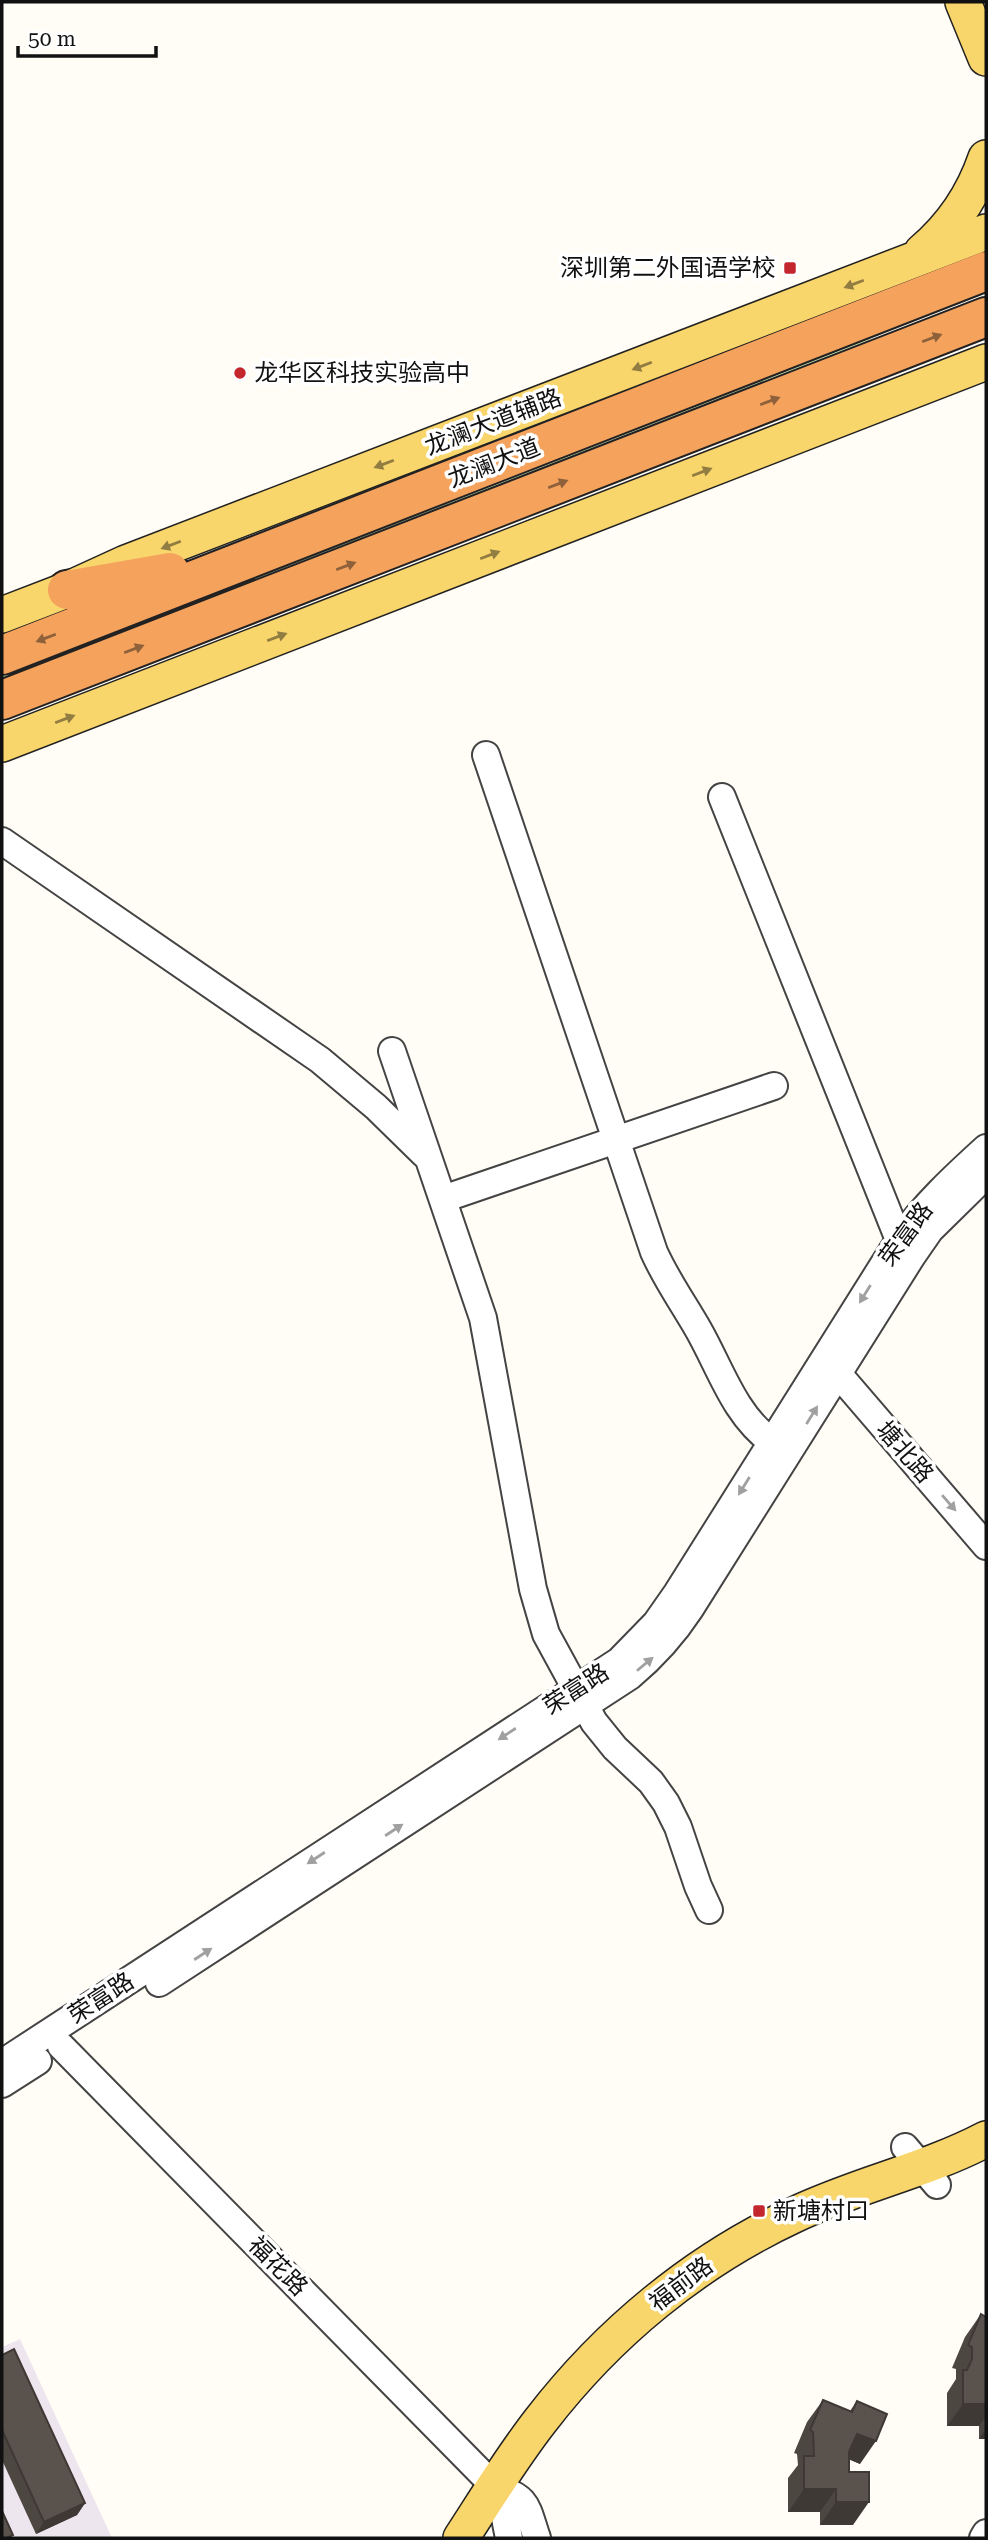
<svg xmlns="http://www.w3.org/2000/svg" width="988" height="2540" viewBox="0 0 988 2540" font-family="'Roboto Serif','Noto Sans SC',serif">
	<rect width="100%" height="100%" fill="#fffdf5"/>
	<!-- industrial -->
	<path fill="#eee6ef" d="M20,2339L112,2538H2V2347Z"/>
	<!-- green -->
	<path fill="#d5ebbd" d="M868,335L872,344L2,684V672Z"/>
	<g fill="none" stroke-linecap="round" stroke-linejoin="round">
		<defs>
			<path id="minor" d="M486,755L654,1252C666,1279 683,1303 698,1329C720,1367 734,1415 772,1442
				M722,797L899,1240
				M2,841L320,1060L376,1107L424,1154
				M392,1051L483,1318L533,1589L546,1634L594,1722L615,1748L651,1782L666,1803L678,1827L698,1886L709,1910
				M443,1199L774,1086
				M828,1362L986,1546
				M159,1983L630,1676C654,1656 673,1635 690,1609L912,1256L930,1230L986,1175
				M61,2046L495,2487L504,2513L509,2538
				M2,2063L619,1661L656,1623L677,1593L899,1240C924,1205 954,1177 986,1148
				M2,2084L38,2061
				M905,2147L937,2185
				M495,2487C529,2498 526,2506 537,2538
				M983,2538L986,2533"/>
			<path id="major" d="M963,2L986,58
				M922,252C953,226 973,196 986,158
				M2,615L67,590L126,563L986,232
				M2,744L986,362
				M461,2538C487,2498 512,2457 541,2420C608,2333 695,2261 794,2215C856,2185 925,2171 986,2139"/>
			<path id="highway" d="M67,590L170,572
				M2,655L986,271
				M2,700L986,317"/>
		</defs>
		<!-- minor casing -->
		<use href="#minor" stroke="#444" stroke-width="30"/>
		<!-- major casing -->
		<use href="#major" stroke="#222" stroke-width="38"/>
		<!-- highway casing -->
		<use href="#highway" stroke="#222" stroke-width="42"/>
		<!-- minor -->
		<use href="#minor" stroke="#fff" stroke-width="26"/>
		<!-- major -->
		<use href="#major" stroke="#f9d66b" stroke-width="35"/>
		<!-- highway -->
		<use href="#highway" stroke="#f5a25d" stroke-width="38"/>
	</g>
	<!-- wall -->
	<path fill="#4d4742" d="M981,2314L986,2317V2439H979V2426H947V2393L956,2379V2369L952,2368L965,2337Z
		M2,2355L85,2503L77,2515L36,2534L2,2460Z
		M823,2400L850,2411L857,2401L860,2464L849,2459V2472L853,2525H820V2512H788V2478L798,2465L797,2454L794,2453L807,2422Z"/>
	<!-- shaded-wall -->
	<path fill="#3f3936" d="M963,2404H986V2416L979,2426H947Z
		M986,2428V2439H979Z
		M857,2434L876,2441L860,2464L841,2456Z
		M804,2489H836L820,2512H788Z
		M836,2502H869L853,2525H820Z
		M85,2503L77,2515L36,2534L44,2522Z"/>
	<!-- building -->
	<path fill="#5a524d" stroke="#3f3936" stroke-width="2" d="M981,2314L986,2317V2404H963V2370H967L972,2359V2347L968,2345Z
		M14,2349L85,2503L44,2522L2,2430V2355Z
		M823,2400L852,2412L857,2401L887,2414L876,2441L857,2434L849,2452V2472H869V2502H836V2489H804V2456H814L813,2432L810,2430Z
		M2,2511L13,2535L7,2538H2Z"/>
	<!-- one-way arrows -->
	<defs><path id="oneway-solid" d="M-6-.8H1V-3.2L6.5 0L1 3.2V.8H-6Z" transform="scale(1.75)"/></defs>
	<g fill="#917d42">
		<use href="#oneway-solid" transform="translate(854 284) rotate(159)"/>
		<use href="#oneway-solid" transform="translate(642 366) rotate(159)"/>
		<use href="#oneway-solid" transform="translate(384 464) rotate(159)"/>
		<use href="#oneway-solid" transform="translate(702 472) rotate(-21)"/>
		<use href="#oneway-solid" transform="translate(171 545) rotate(159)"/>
		<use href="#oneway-solid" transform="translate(490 555) rotate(-21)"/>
		<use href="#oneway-solid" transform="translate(277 637) rotate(-21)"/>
		<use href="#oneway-solid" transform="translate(65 719) rotate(-21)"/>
	</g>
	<g fill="#8e613b">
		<use href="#oneway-solid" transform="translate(932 338) rotate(-21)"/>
		<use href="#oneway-solid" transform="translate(770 401) rotate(-21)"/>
		<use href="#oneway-solid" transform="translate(558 484) rotate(-21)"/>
		<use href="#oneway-solid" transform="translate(346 566) rotate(-21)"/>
		<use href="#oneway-solid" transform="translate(46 638) rotate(159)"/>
		<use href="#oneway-solid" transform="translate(134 649) rotate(-21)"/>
	</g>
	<g fill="#a0a0a0">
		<use href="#oneway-solid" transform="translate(865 1294) rotate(122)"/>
		<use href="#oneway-solid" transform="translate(812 1415) rotate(-58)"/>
		<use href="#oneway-solid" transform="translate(744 1486) rotate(122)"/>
		<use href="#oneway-solid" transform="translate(949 1503) rotate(49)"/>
		<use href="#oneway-solid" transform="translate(645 1664) rotate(-40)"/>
		<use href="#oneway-solid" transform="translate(507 1734) rotate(147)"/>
		<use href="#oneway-solid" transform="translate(394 1830) rotate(-33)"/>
		<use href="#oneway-solid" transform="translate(316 1858) rotate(147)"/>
		<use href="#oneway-solid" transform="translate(203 1954) rotate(-33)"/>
	</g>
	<!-- markers -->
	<g fill="#c4262e" stroke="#fff" stroke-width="2.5">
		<rect x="783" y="261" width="14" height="14" rx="3.5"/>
		<circle cx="240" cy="373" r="7"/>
		<rect x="752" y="2204" width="14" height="14" rx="3.5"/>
	</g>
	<g text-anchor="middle" stroke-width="7" stroke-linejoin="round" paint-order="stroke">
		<!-- poi labels -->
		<g font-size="24" fill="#111" stroke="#fff" text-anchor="start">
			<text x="776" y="276" text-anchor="end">深圳第二外国语学校</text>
			<text x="254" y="381">龙华区科技实验高中</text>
			<text x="773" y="2219">新塘村口</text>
		</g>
		<!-- street labels -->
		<g font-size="24" fill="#111" stroke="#fff">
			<text transform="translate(493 422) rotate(-21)" y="8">龙澜大道辅路</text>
			<text transform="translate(494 463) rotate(-21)" y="8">龙澜大道</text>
			<text transform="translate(906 1234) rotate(-54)" y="8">荣富路</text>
			<text transform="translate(905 1452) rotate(49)" y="8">塘北路</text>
			<text transform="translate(576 1689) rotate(-33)" y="8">荣富路</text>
			<text transform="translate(101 1998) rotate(-33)" y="8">荣富路</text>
			<text transform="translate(278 2266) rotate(45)" y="8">福花路</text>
			<text transform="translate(681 2284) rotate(-37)" y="8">福前路</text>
		</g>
	</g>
	<!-- border -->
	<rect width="988" height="2540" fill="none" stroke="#111111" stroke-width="7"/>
	<!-- scale -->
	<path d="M18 46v10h138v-10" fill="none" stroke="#111111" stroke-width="3.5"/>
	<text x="28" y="46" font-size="21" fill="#111111" stroke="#ffffff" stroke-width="5" paint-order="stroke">50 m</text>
</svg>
